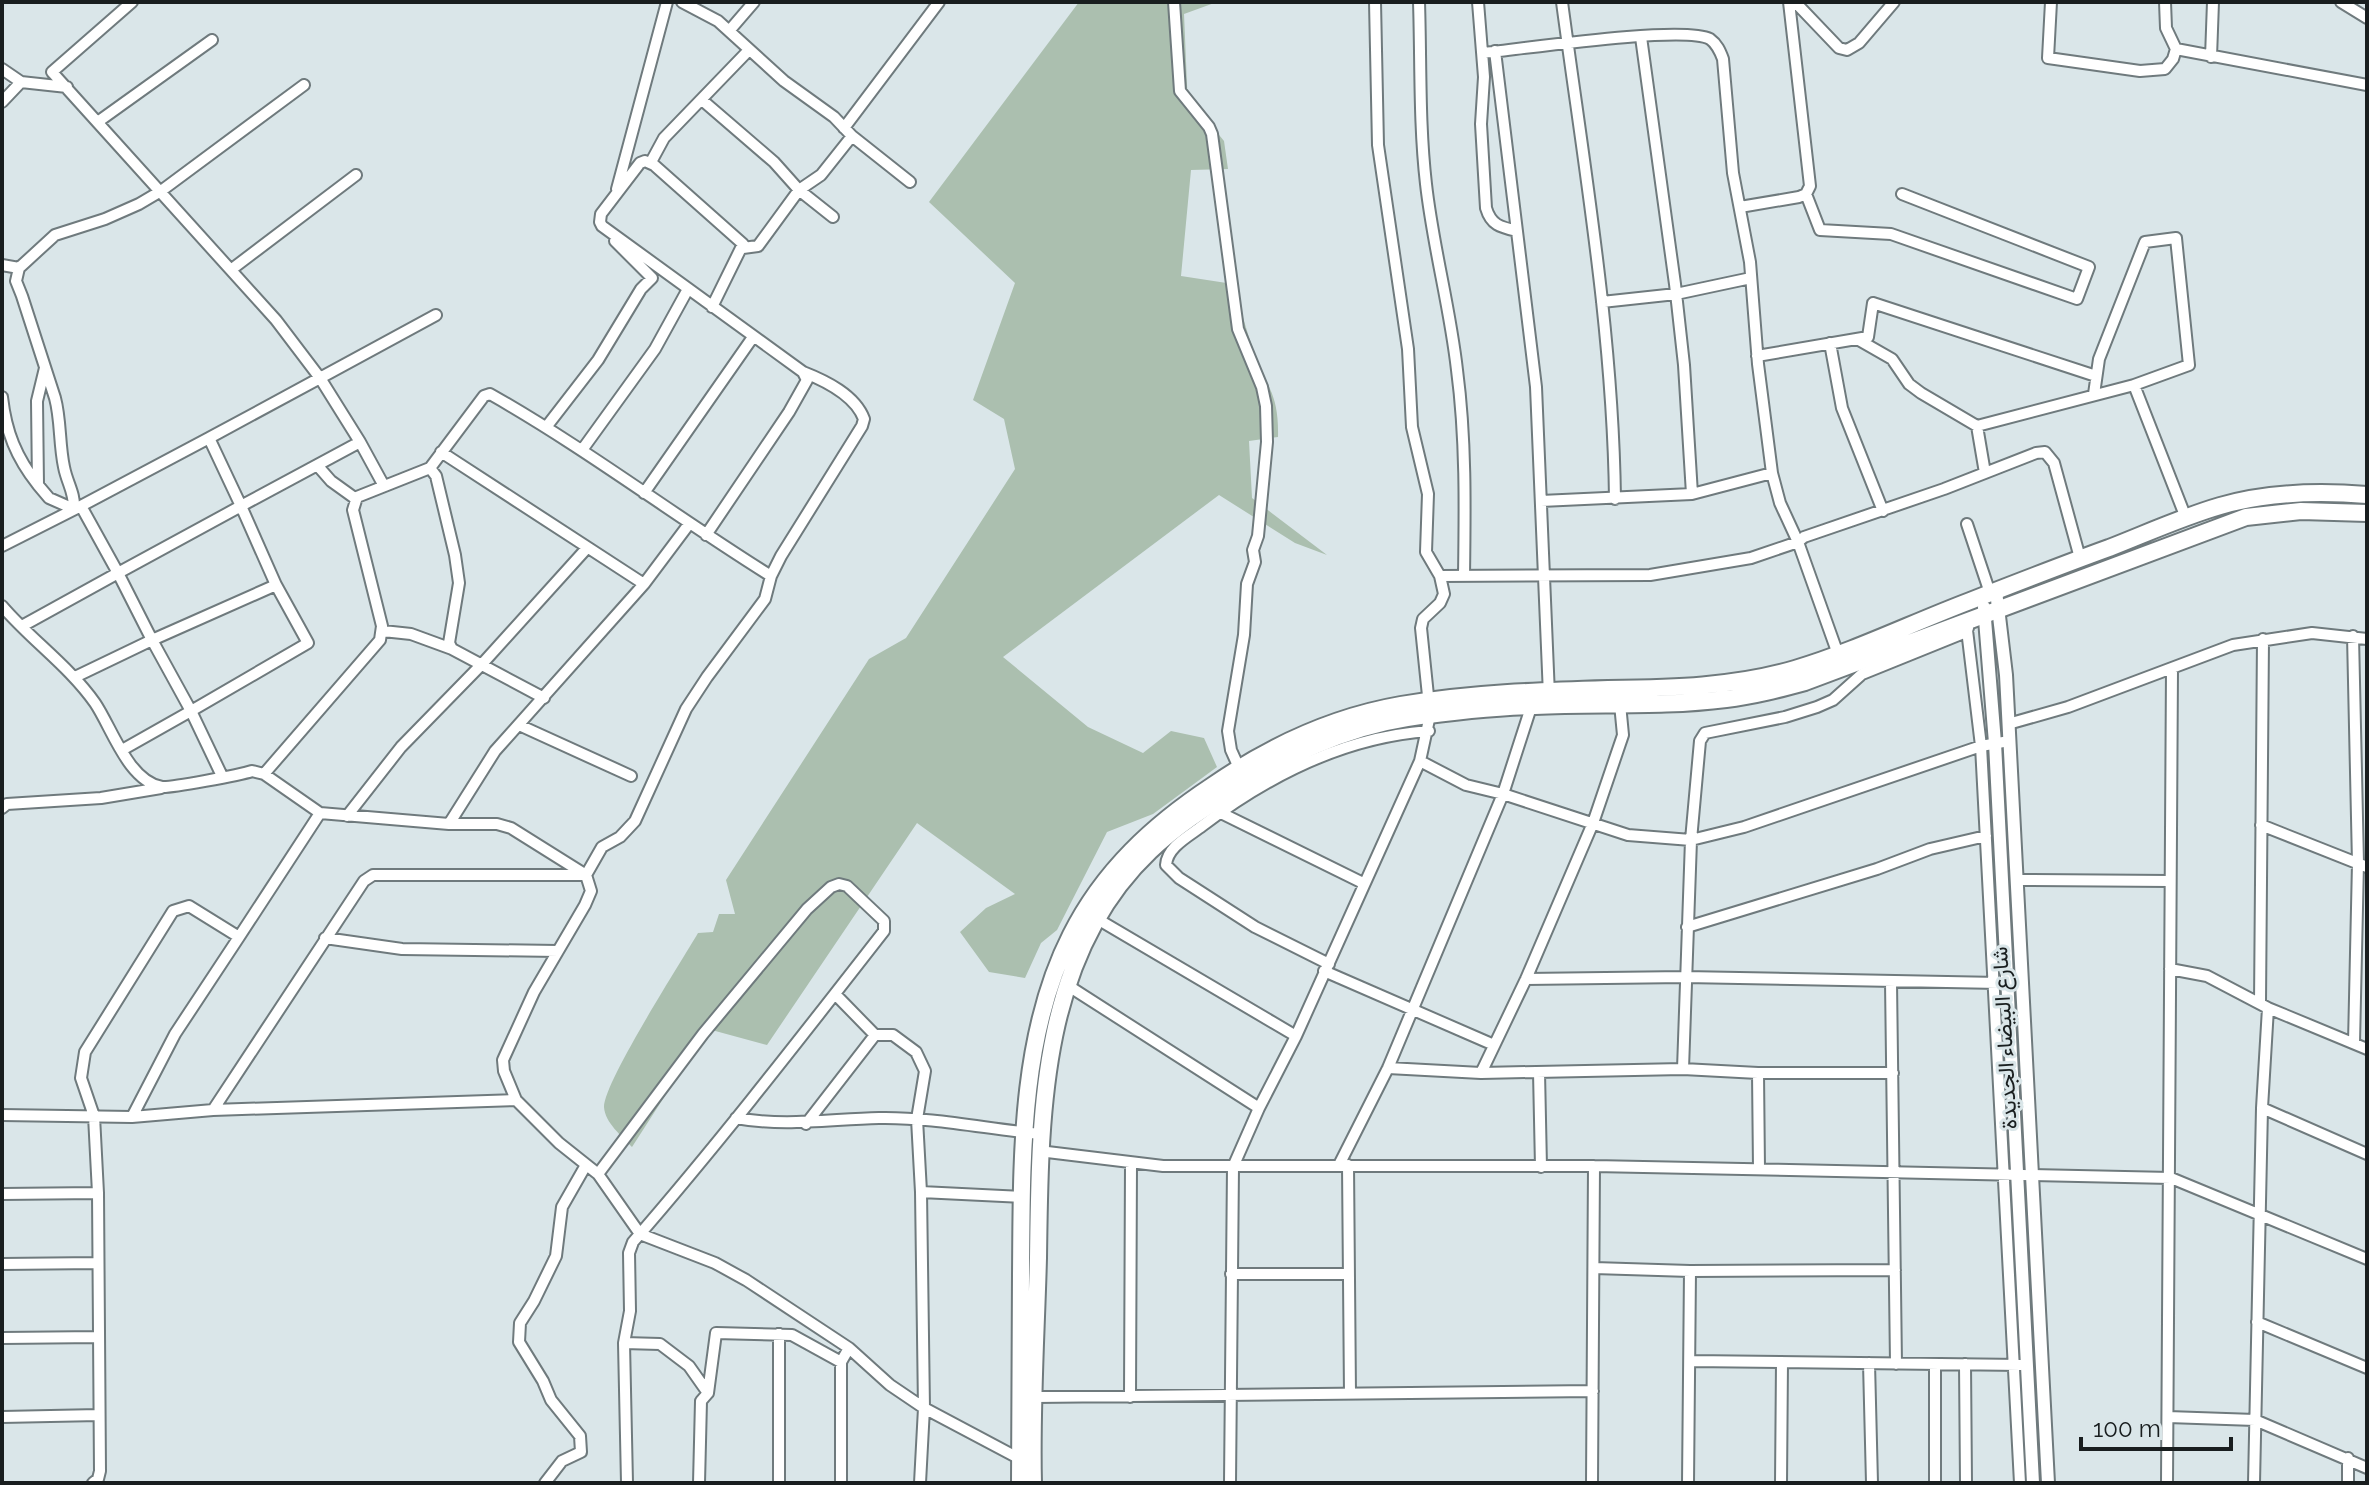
<svg xmlns="http://www.w3.org/2000/svg" width="2369" height="1485" viewBox="0 0 2369 1485" font-family="Raleway,Vazirmatn,sans-serif">
	<rect width="100%" height="100%" fill="#dae6e9"/>
	<!-- green -->
	<path fill="#abbfaf" d="M1079,2H1217L1184,14L1188,108L1215,130L1224,141L1228,169L1191,170L1181,276L1233,284C1240,306 1246,330 1254,352C1267,388 1279,394 1278,437L1249,441L1252,498L1327,555L1295,543L1219,495L1003,657L1088,727L1143,753L1171,731L1204,738L1217,767L1153,814L1107,832L1057,930L1041,943L1025,978L989,972L960,932L986,908L1015,894L917,823L767,1045L708,1029L632,1147C622,1136 605,1123 604,1107C604,1082 681,962 698,933L713,932L719,914H735L726,880L869,659L906,638L1015,469L1004,419L973,400L1015,283L929,202Z"/>
	<g fill="none" stroke-linecap="round" stroke-linejoin="round">
		<defs>
			<path id="minor" d="M132,2L52,72L276,320L320,378L436,315
				M682,2L718,21L784,81L834,117L852,136L910,182
				M1174,2L1180,91L1209,127L1212,134L1238,329L1262,387L1266,406L1267,442L1258,536L1253,550L1255,562L1247,584L1244,635L1228,731L1231,750L1240,770
				M1419,2C1421,63 1419,123 1426,184C1433,247 1450,307 1457,370C1466,438 1465,508 1464,576
				M1478,2L1484,77L1481,124L1486,208C1491,225 1500,227 1517,231
				M1562,2C1584,167 1613,332 1615,499
				M1795,2L1839,48L1847,50L1859,43L1894,2
				M2051,2L2048,58L2140,71L2165,69L2173,59L2176,49L2166,28L2165,2
				M2341,2L2367,18
				M729,31L754,2
				M1641,37L1675,284L1684,365L1692,494
				M2176,49L2367,85
				M1495,51L1536,387L1549,695
				M1483,53C1522,49 1683,25 1710,39C1717,44 1720,51 1723,59L1733,173L1750,262L1758,364L1772,473L1780,503L1798,542L1839,657
				M2211,57L2213,2
				M2,69L21,82
				M702,100L774,162L799,190L833,217
				M2,102L21,82L67,87
				M99,121L212,40
				M844,128L939,2
				M651,162L664,138L749,50
				M617,189L667,2
				M1806,194L1820,230L1891,234L2077,299L2089,267L1902,194
				M1740,207L1799,197L1806,194L1810,186L1789,2
				M743,248L758,246L799,190L821,175L852,136
				M2,265L19,268
				M232,269L356,175
				M1602,302L1676,294L1751,278
				M1857,339L1892,359L1909,384L1921,393L1977,426
				M1830,343L1842,408L1883,511
				M1757,356L1868,337L1873,303L2096,376
				M45,368L37,401L38,485L49,498L74,509C75,493 67,483 64,467C59,444 61,420 55,398L22,296L16,281L19,268L55,235L105,219L139,204L161,191L304,85
				M2094,394L2099,359L2145,242L2176,238L2189,365L2134,385
				M2,397C6,432 16,457 38,485
				M547,426L598,360L641,289L652,278L615,241
				M360,442L384,486
				M582,450L655,349L688,289
				M441,452L644,584
				M317,465L331,481L356,499
				M430,468L436,476L455,555L459,583L449,643L452,649L544,698
				M1985,473L1977,426L2134,385L2186,518
				M644,493L753,337
				M1541,501L1692,494L1772,473
				M81,506L209,438L241,506L360,442L320,378L209,438
				M1967,524L1990,593
				M706,535L789,412L807,380L803,372L602,226L600,222L601,214L640,163L645,161L654,165L743,244L712,307
				M2,546L81,506L118,573L22,626
				M1440,576L1650,575L1751,558L1798,542L1804,537L1944,489L2036,453L2045,452L2054,463L2080,558
				M2,606C31,640 69,666 95,703C112,728 128,781 162,787C170,788 240,775 252,771L264,774L320,813L449,824H497L511,828L586,875L591,891L585,905L534,992L503,1060L504,1071L516,1100L559,1143L598,1174L640,1234L715,1263L746,1280L849,1348L890,1385L924,1408L1024,1461
				M1967,630L1981,746L2020,1483
				M383,631L411,634L452,649
				M2353,636L2358,863L2354,1043
				M75,677L152,640L118,573L241,506L276,585
				M2008,724L2068,707L2233,645L2312,633L2367,639
				M519,725L631,776
				M122,750L191,711L152,640L276,585L308,643L191,711L222,776
				M1420,761L1466,785L1503,794L1628,835L1691,840L1744,827L1981,746L2009,741
				M264,774L380,640L382,626L353,510L357,497L430,468L484,396L490,394C587,449 676,517 771,576
				M2,808L7,804L101,798L161,788
				M1219,812L1363,883
				M347,816L401,747L483,663L587,548
				M449,824L495,751L644,584L689,524
				M2261,825L2367,867
				M2016,880L2170,881
				M1094,917L1296,1036
				M1687,927L1877,869L1930,849L1986,836
				M325,938L402,949L558,951
				M1329,964L1255,927L1179,878L1166,865C1167,847 1189,836 1202,826C1269,775 1344,737 1429,731
				M2170,969L2207,976L2268,1008L2367,1049
				M1324,971L1494,1045
				M1526,979L1685,977L1999,983
				M1891,982L1896,1364
				M1067,985L1259,1108
				M2260,1003L2263,639
				M875,1035H893L916,1052L925,1071L917,1119L921,1192L924,1408L920,1483
				M1388,1068L1481,1073L1683,1069L1758,1073H1893
				M1683,1069L1691,840L1700,741L1705,733L1785,717L1817,707L1833,700L1862,674L1961,634L1968,628
				M1539,1072L1541,1167
				M1481,1073L1526,979L1593,823L1623,735L1620,704
				M1758,1073L1759,1169
				M2262,1108L2367,1154
				M213,1110L364,881L373,875H586L602,847L620,837L635,821L686,709L707,677L765,599L771,576L781,556L862,426L864,419C855,395 826,381 803,372
				M2,1115L132,1117L213,1110L516,1100
				M132,1117L175,1034L239,937
				M736,1118C785,1127 831,1119 879,1118C933,1117 987,1129 1040,1134
				M806,1124L875,1035L835,994
				M1039,1151L1163,1166H1594L2171,1178L2367,1259
				M1339,1165L1388,1068L1503,794L1533,701
				M1348,1165L1350,1394
				M598,1174L703,1034L807,909L831,887L839,884L847,886L884,921V931C802,1036 720,1142 633,1242L629,1253L630,1311L624,1343L627,1483
				M921,1192L1022,1197
				M2,1194L98,1193
				M2,1264L98,1263
				M1594,1268L1690,1271L1895,1270
				M1231,1274H1349
				M2257,1322L2367,1368
				M779,1334V1483
				M2,1338L99,1337
				M624,1343L660,1344L689,1366L708,1393
				M1691,1361L2021,1365
				M1869,1363L1872,1483
				M1965,1364L1966,1483
				M1035,1397L1593,1391
				M1130,1397L1131,1163
				M2,1417L99,1415
				M2168,1417L2255,1420L2367,1468
				M2348,1458V1483
				M93,1483L98,1479L100,1471L98,1193L94,1116L81,1078L85,1052L173,911L189,906L239,937L320,813
				M545,1483L562,1461L581,1452L580,1436L551,1400L543,1381L519,1342L520,1323L534,1301L556,1256L562,1207L586,1165
				M699,1483L701,1401L708,1393L716,1333L792,1335L841,1362
				M841,1483V1362L849,1348
				M1230,1483L1233,1167L1259,1108L1296,1036L1420,761L1430,715L1421,628L1423,619L1440,603L1444,594L1440,576L1426,552L1428,494L1412,427L1408,349L1378,145L1375,2
				M1592,1483L1594,1166
				M1688,1483L1690,1271
				M1781,1483L1782,1362
				M1935,1483V1364
				M2167,1483L2172,669
				M2254,1483L2262,1108L2268,1008"/>
			<path id="tertiary" d="M1996,591L2006,675L2048,1483
				M1984,607L1995,743L2033,1483"/>
			<path id="primary" d="M1020,1483C1020,1414 1021,1344 1021,1275C1022,1163 1019,1037 1071,935C1103,871 1153,825 1212,786C1270,746 1332,717 1401,705C1470,693 1539,691 1608,689C1672,688 1734,687 1795,669C1855,651 1912,623 1970,601C2016,583 2062,565 2109,548C2145,534 2182,517 2220,506C2268,492 2317,491 2367,495
				M1033,1483C1031,1408 1036,1333 1038,1258C1040,1117 1039,956 1150,851C1175,827 1203,809 1232,791C1286,756 1343,728 1407,718C1449,712 1493,707 1535,706C1599,703 1663,707 1726,699C1753,696 1779,689 1805,682L2246,517L2301,511L2367,513"/>
		</defs>
		<!-- minor casing -->
		<use href="#minor" stroke="#6f7a7d" stroke-width="14"/>
		<!-- tertiary casing -->
		<use href="#tertiary" stroke="#6f7a7d" stroke-width="16"/>
		<!-- primary casing -->
		<use href="#primary" stroke="#6f7a7d" stroke-width="20"/>
		<!-- minor -->
		<use href="#minor" stroke="#fff" stroke-width="10"/>
		<!-- tertiary -->
		<use href="#tertiary" stroke="#fff" stroke-width="12"/>
		<!-- primary -->
		<use href="#primary" stroke="#fff" stroke-width="16"/>
	</g>
	<g text-anchor="middle" stroke-width="6" stroke-linejoin="round" paint-order="stroke">
		<!-- street labels -->
		<g font-size="22" fill="#191e1f" stroke="#dae6e9">
			<text transform="translate(2004 1038) rotate(-93)" y="8">شارع البيضاء الجديدة</text>
		</g>
	</g>
	<!-- border -->
	<rect width="2369" height="1485" fill="none" stroke="#191e1f" stroke-width="8"/>
	<!-- scale -->
	<path d="M2081 1437v12h150v-12" fill="none" stroke="#191e1f" stroke-width="4"/>
	<text x="2093" y="1437" font-size="24" fill="#191e1f" stroke="#dae6e9" stroke-width="6" paint-order="stroke">100 m</text>
</svg>
